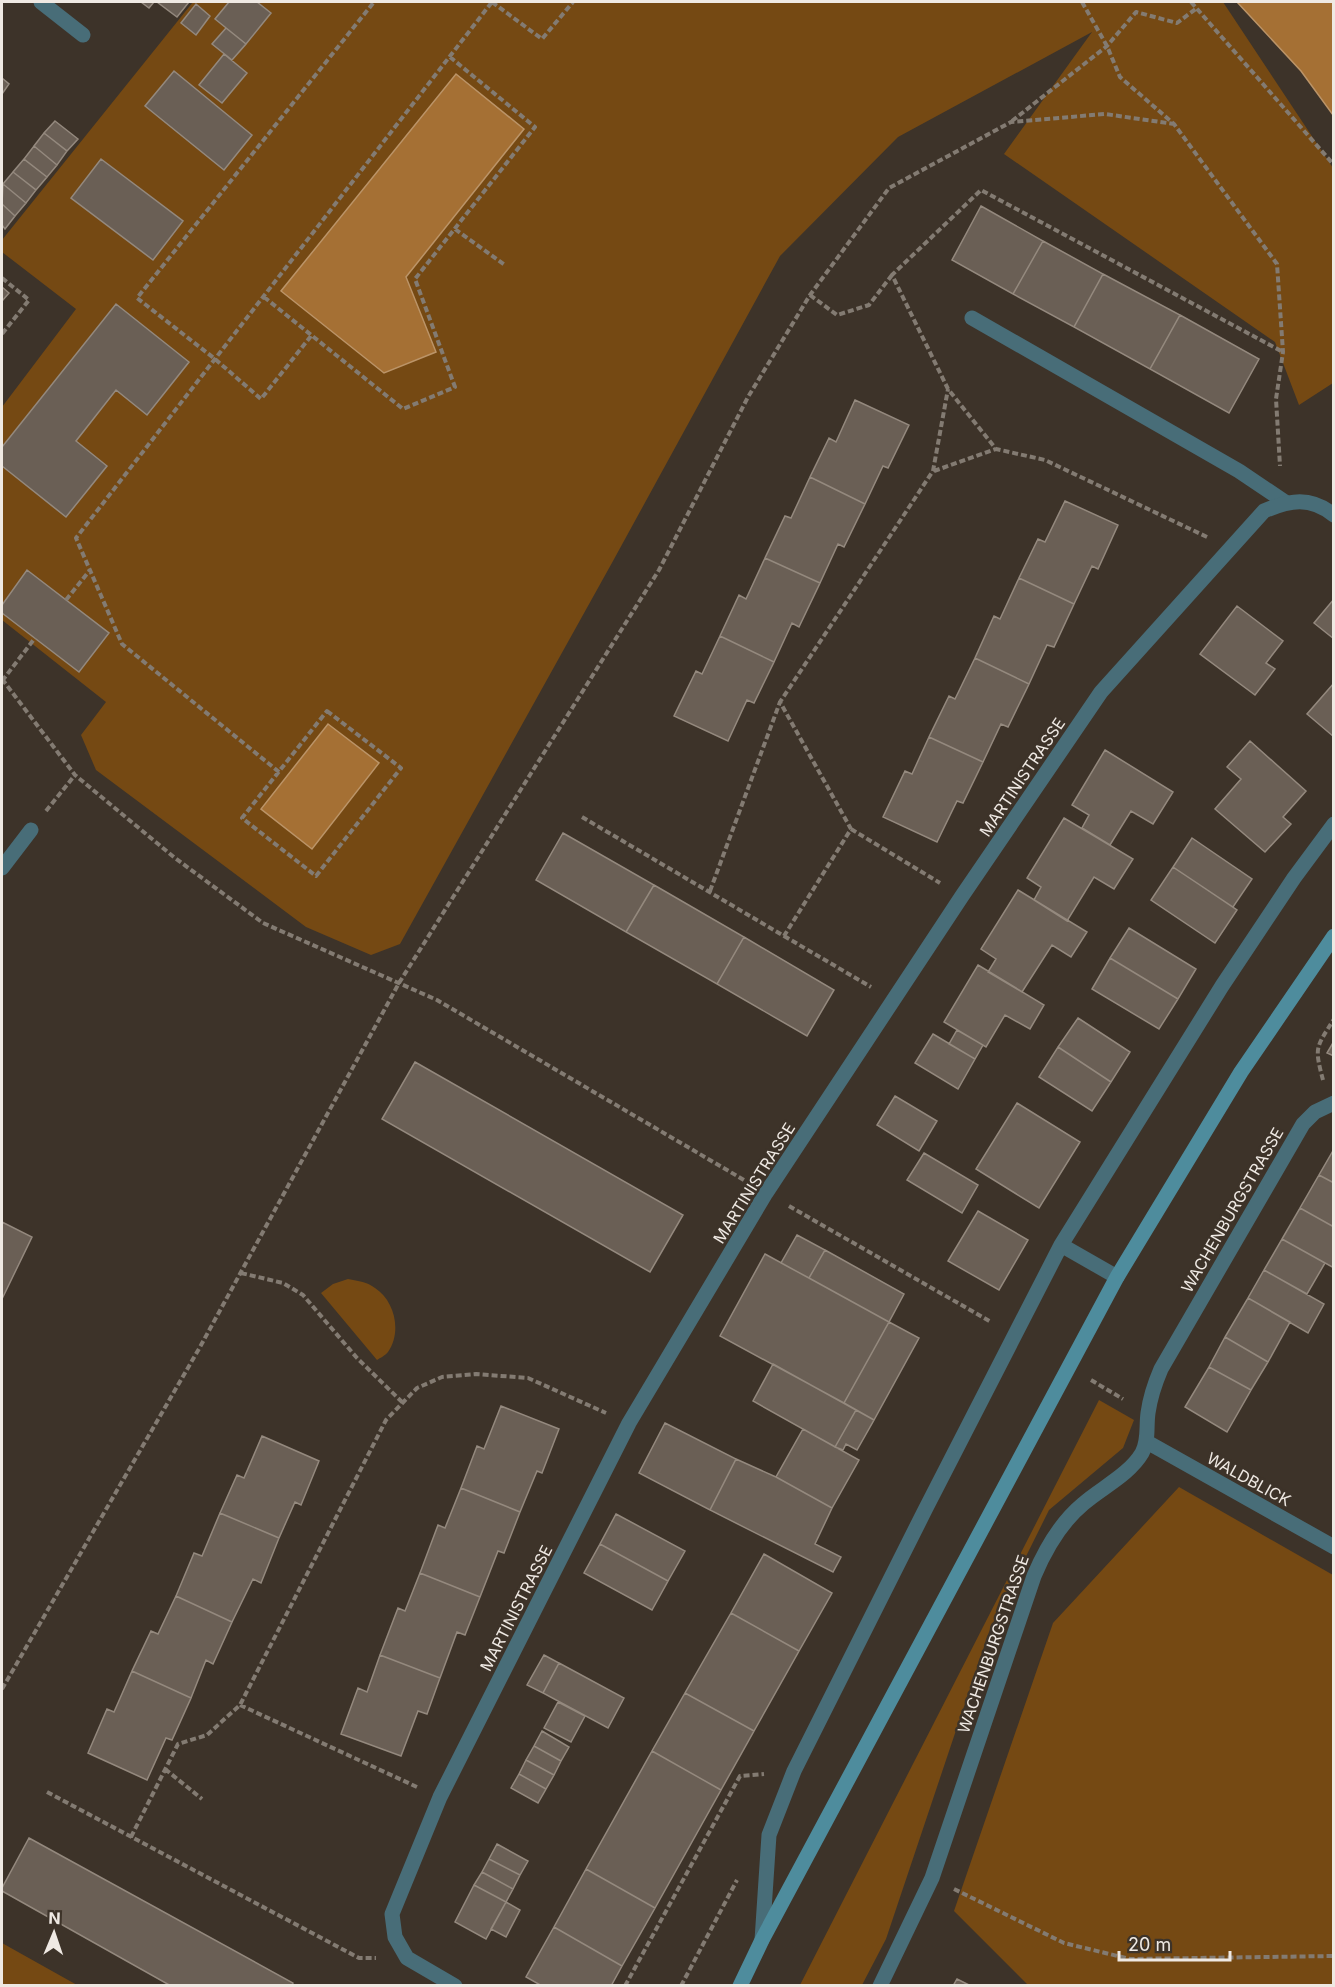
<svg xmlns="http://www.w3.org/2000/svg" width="1335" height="1987" viewBox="0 0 1335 1987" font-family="Inter,sans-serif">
	<rect width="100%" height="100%" fill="#3d3329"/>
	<!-- green -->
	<path fill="#754913" d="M193,2H1223L1333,168V383L1299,405L1275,342L1004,154L1092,32L898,137L780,256L613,561L400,944L371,955L306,927L96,770L81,735L106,702L2,620V407L76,309L2,252V240Z
		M348,1279C359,1281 367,1282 375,1288C395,1301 402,1332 388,1352C386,1355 380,1358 377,1360L321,1293L333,1284Z
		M1099,1400L1134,1420L1123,1448L1049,1510L990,1629L886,1939L862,1985H800Z
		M1179,1487L1333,1575V1985H1028L954,1911L1053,1623Z
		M2,1943L77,1985H2Z"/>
	<!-- water -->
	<path fill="#a57034" stroke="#bb9468" stroke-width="1.5" d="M1237,2H1333V115L1301,71Z
		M456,74L524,129L406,277L436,352L384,373L281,291Z
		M328,724L379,763L312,849L261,809Z"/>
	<!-- building -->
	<path fill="#6a5f55" stroke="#94897e" stroke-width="1.5" d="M141,2H154L149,8Z
		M157,2H189L177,17Z
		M229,2H257L271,13L246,44L215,19Z
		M196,4L210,16L196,35L181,23Z
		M226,28L246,44L232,60L212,44Z
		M224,54L247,73L222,103L199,85Z
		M174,71L252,135L224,170L145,106Z
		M2,78L9,84L2,94Z
		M55,121L78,139L67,151L44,133Z
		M44,133L67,151L57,165L34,146Z
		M34,146L57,165L47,177L24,159Z
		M24,159L47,177L36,190L13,172Z
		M101,159L183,221L153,260L71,198Z
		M13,172L36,190L26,203L3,184Z
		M3,184L26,203L15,216L2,204Z
		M2,204L15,216L5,229L2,225Z
		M981,206L1043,241L1013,294L952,260Z
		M1043,241L1103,274L1074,327L1013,294Z
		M1103,274L1180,315L1150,369L1074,327Z
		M2,287L9,293L2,301Z
		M116,304L189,362L147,415L116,390L76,441L107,466L66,517L2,466V447Z
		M1180,315L1259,359L1229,413L1150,369Z
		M855,400L909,425L888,468L883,466L865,504L810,477L829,438L836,442Z
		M810,477L865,504L844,547L838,544L820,583L765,558L785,516L791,518Z
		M1065,501L1118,525L1098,569L1092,566L1074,604L1019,578L1038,539L1045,542Z
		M765,558L820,583L799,627L792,623L774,662L720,636L739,595L746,599Z
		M27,570L109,633L79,672L2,613V605Z
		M1019,578L1074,604L1054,647L1047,645L1029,684L975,658L994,616L1000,619Z
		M1334,599V639L1314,623Z
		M1237,606L1283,641L1266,663L1275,669L1255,695L1200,654Z
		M720,636L774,662L754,703L747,700L728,741L674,716L696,671L702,674Z
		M975,658L1029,684L1008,727L1001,724L983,762L929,737L949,696L955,699Z
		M1334,683V737L1307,714Z
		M929,737L983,762L963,803L957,801L937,842L883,817L905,771L912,774Z
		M1250,741L1306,791L1283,817L1291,824L1265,852L1215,809L1241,779L1227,767Z
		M1105,750L1173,792L1153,824L1131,811L1110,845L1082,828L1089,815L1072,805Z
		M1064,818L1133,859L1114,889L1094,877L1067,921L1034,900L1041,887L1027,878Z
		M563,833L654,885L626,932L536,880Z
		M1192,838L1252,879L1233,907L1173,867Z
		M1173,867L1237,910L1215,943L1151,900Z
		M654,885L744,937L717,984L626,932Z
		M1018,890L1087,932L1071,957L1052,945L1022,992L988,972L996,959L981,949Z
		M1129,928L1196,969L1178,999L1110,958Z
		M744,937L834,990L807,1036L717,984Z
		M1110,958L1178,999L1159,1029L1092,989Z
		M978,965L1044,1005L1030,1029L1005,1015L986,1047L944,1022Z
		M1078,1018L1130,1052L1111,1082L1058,1047Z
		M957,1030L983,1045L975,1059L949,1044Z
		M933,1034L975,1059L958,1089L915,1063Z
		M1334,1041V1056L1327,1053Z
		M1058,1047L1111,1082L1092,1111L1039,1077Z
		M415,1062L683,1215L650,1272L382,1119Z
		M895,1096L937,1121L919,1151L877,1125Z
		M1017,1103L1080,1142L1039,1208L976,1169Z
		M1334,1149V1183L1319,1175Z
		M924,1153L978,1185L962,1213L907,1180Z
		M1319,1175L1334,1183V1227L1300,1208Z
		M1300,1208L1334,1227V1268L1282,1239Z
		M978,1211L1028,1240L999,1290L948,1261Z
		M2,1222L32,1237L2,1299Z
		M797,1235L825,1250L809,1278L781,1263Z
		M1282,1239L1325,1263L1307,1294L1264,1270Z
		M825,1250L904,1294L889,1322L809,1278Z
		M765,1254L889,1322L844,1403L720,1336Z
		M1264,1270L1324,1304L1308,1333L1248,1298Z
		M1248,1298L1290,1322L1268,1362L1225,1337Z
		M889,1322L919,1338L874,1420L844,1403Z
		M1225,1337L1268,1362L1251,1390L1209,1367Z
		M773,1364L856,1410L835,1447L753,1401Z
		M1209,1367L1251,1390L1227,1432L1185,1407Z
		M501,1406L559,1429L542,1473L537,1471L520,1512L461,1488L477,1446L484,1449Z
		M856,1410L874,1420L857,1450L846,1444L843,1450L835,1447Z
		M665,1423L736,1459L710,1510L639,1473Z
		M803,1429L859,1460L832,1508L776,1477Z
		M262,1436L319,1461L301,1505L295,1502L279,1538L220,1513L237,1475L244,1478Z
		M736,1459L776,1477L832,1508L815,1544L841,1557L833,1572L710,1510Z
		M461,1488L520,1512L504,1553L498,1551L480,1597L420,1573L438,1525L445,1528Z
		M220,1513L279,1538L261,1583L253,1579L232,1622L176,1596L194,1553L202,1556Z
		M616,1514L685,1551L668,1581L600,1544Z
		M600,1544L668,1581L652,1610L584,1573Z
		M764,1554L832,1593L799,1651L731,1613Z
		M420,1573L480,1597L465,1635L457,1632L440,1678L380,1655L398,1608L405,1611Z
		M176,1596L232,1622L213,1664L206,1660L191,1698L132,1671L151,1631L158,1634Z
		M731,1613L799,1651L754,1731L685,1693Z
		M380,1655L440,1678L427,1714L418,1711L401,1756L341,1734L358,1688L367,1692Z
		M544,1655L559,1663L543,1693L527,1685Z
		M559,1663L624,1698L608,1728L543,1693Z
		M132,1671L191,1698L172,1740L166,1738L147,1780L88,1753L107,1709L114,1712Z
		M685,1693L754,1731L721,1790L652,1751Z
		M558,1702L585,1716L571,1742L544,1728Z
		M542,1731L569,1747L561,1761L534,1746Z
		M534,1746L561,1761L554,1775L526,1760Z
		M652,1751L721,1790L655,1908L586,1869Z
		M526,1760L554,1775L546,1789L519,1774Z
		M519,1774L546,1789L538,1803L511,1788Z
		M29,1838L293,1983L292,1986H171L2,1891V1888Z
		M497,1844L528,1861L520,1875L489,1859Z
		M489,1859L520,1875L513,1889L482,1872Z
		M586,1869L655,1908L622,1966L554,1927Z
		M482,1872L513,1889L506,1902L474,1885Z
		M474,1885L506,1902L486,1939L455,1922Z
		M506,1902L520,1910L506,1937L491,1929Z
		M554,1927L622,1966L611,1986H542L526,1977Z
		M957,1979L971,1986H953Z"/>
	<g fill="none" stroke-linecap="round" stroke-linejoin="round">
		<!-- path -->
		<path stroke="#837b72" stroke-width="4" stroke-dasharray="6 3" stroke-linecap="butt" d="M492,2L542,39L573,2
			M1082,2L1107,46L1120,77L1174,124L1277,264L1283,352L1276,399L1280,466
			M1191,2L1334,165
			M1012,121L1107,46L1136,12L1177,23L1197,8
			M455,229L505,265
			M2,278L29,300L2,334
			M810,295L837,315L869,305L892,275
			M264,297L403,409L455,387L415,279L535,127L450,57
			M311,336L261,399L215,359L137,298L374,2
			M934,471L996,449
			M1207,537L1045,460L996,449L948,389L892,275L981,190L1283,352
			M66,600L90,570
			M2,679L75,775L175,858L263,923L437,1000L744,1180
			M2,681L35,638
			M327,711L401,768L316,876L242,818Z
			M279,772L122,644L76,538L492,2H491
			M46,811L75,775
			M582,817L784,936L851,829L780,702L933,471L948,389
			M851,829L940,883
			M710,891L780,702
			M784,936L871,987
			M1323,1080C1314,1046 1316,1048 1334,1019
			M789,1206L991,1322
			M241,1273L283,1283L303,1295L357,1358L403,1403
			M1091,1380L1123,1399
			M2,1689L200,1347L399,983L659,570L748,397L810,295L889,188L1011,122L1105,114L1174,124
			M240,1705L417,1787
			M165,1769L202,1799
			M47,1792L359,1958H376
			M131,1837L178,1744L207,1735L240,1705L386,1420L417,1388L442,1377L476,1374L528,1378L606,1413
			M954,1889L1064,1943L1130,1959L1334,1956
			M625,1986L740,1776L764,1774
			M681,1986L737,1880"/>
		<!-- service -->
		<path stroke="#486d78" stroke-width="15" d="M972,318L1239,471L1285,502
			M2,868L31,830"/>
		<!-- minor -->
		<path stroke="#486d78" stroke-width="15" d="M41,2L83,35
			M1061,1245L1117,1277
			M1147,1442L1334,1547
			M762,1940L769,1835L794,1771L925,1510L1061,1245L1222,986L1294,878L1334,824
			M455,1986L407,1958L395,1937L392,1914L440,1797L629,1423L766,1193L962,896L1101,692L1264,511C1290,500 1310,496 1334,515
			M880,1986L932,1878L1034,1576C1045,1550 1060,1523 1083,1504C1101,1488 1129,1475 1142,1453C1149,1441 1146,1427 1148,1413C1150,1398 1155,1383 1161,1369L1303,1124L1315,1112L1334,1103"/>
		<!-- secondary -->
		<path stroke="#4e8c9d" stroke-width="15" d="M740,1986L762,1940L1117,1277L1241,1072L1334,936"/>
	</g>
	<g text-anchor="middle" stroke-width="5" stroke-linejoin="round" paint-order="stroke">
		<!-- street labels -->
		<g font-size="16" fill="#efe9e3" stroke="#3d3329">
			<text transform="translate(1022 777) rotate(-56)" y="6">MARTINISTRASSE</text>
			<text transform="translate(754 1183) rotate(-58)" y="6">MARTINISTRASSE</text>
			<text transform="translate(1232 1210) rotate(-60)" y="6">WACHENBURGSTRASSE</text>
			<text transform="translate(1249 1479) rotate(29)" y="6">WALDBLICK</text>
			<text transform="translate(516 1608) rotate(-63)" y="6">MARTINISTRASSE</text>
			<text transform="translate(993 1644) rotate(-71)" y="6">WACHENBURGSTRASSE</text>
		</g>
	</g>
	<!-- border -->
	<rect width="1335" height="1987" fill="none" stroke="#efe9e3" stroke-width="6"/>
	<!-- north arrow -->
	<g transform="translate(54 1933) rotate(2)" stroke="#3d3329" stroke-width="4.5" paint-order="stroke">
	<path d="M0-4.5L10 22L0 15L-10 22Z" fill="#efe9e3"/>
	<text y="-9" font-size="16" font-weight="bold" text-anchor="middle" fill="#efe9e3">N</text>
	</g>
	<!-- scale -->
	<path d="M1119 1951v9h111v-9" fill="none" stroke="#efe9e3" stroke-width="3"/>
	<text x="1128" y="1951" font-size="18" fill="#efe9e3" stroke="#3d3329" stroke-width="4.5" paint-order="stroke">20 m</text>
</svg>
